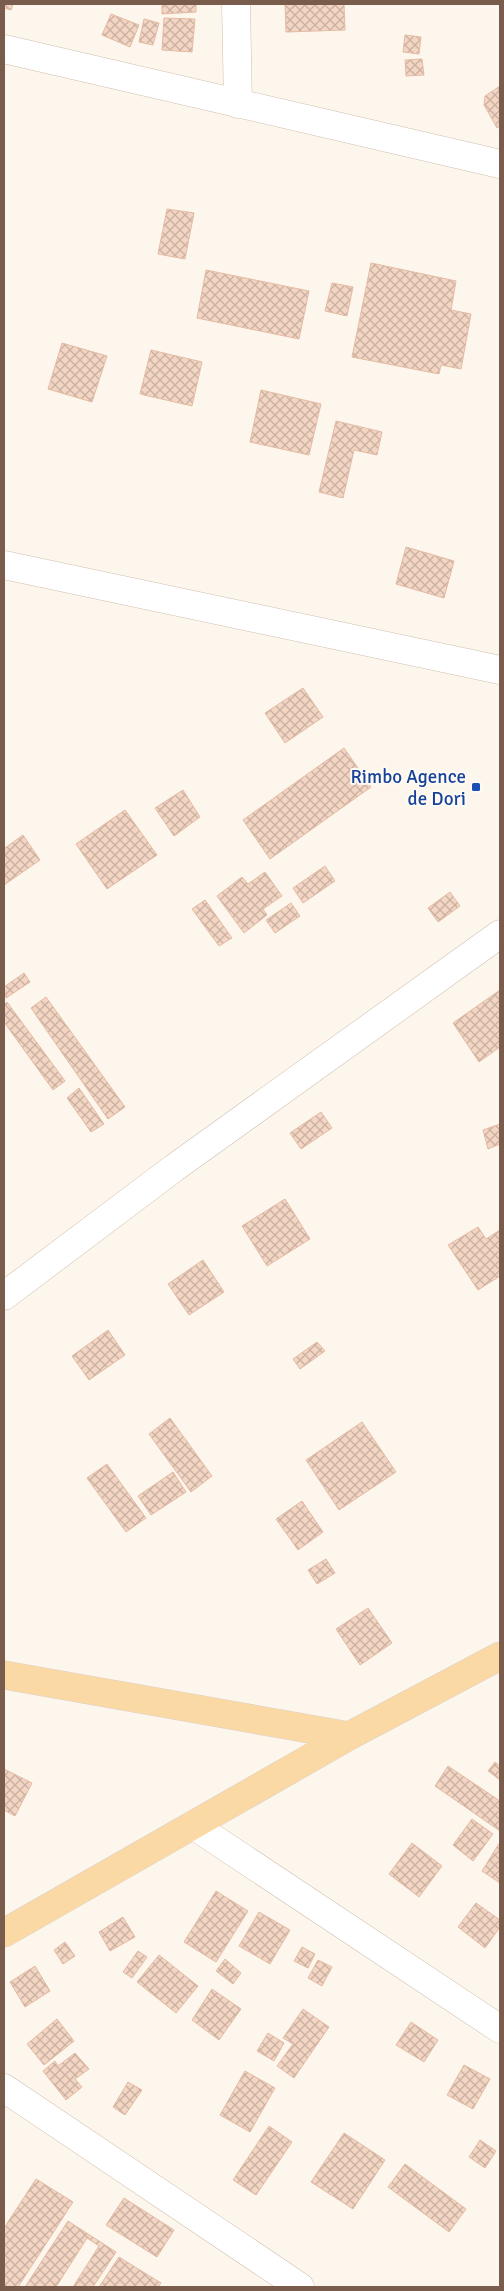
<svg xmlns="http://www.w3.org/2000/svg" width="504" height="2291" viewBox="0 0 504 2291" font-family="Signika,sans-serif">
	<defs>
		<pattern id="building-cross-hatch" width="8" height="8" patternUnits="userSpaceOnUse" patternTransform="scale(1.25)"><rect width="8" height="8" fill="#f3d5c3"/><path d="M0 0l8 8M0 8l8-8" fill="none" stroke="#cab0a1"/></pattern>
	</defs>
	<rect width="100%" height="100%" fill="#fdf6ec"/>
	<!-- building -->
	<path fill="url(#building-cross-hatch)" stroke="#e6bba3" d="M4,4H13L11,10L4,8Z
		M162,4H196V12L162,14Z
		M285,4H344L345,30L286,32Z
		M111,14L139,25L130,47L102,35Z
		M164,18L195,19L192,52L162,50Z
		M144,19L159,23L153,45L139,42Z
		M405,35L421,37L419,54L403,52Z
		M422,59L424,75L406,76L405,60Z
		M500,86V126L497,128L484,105L485,96Z
		M167,209L194,213L185,259L158,254Z
		M371,263L456,281L451,310L471,314L461,369L441,365L439,374L352,357Z
		M206,270L309,291L299,339L197,318Z
		M332,283L353,287L347,316L325,311Z
		M62,343L107,356L92,402L48,389Z
		M151,350L202,362L192,406L140,394Z
		M261,390L321,404L309,455L250,442Z
		M336,421L382,432L377,455L354,450L343,498L319,492Z
		M406,547L454,561L444,598L396,584Z
		M303,688L323,717L285,743L265,713Z
		M344,748L371,787L270,859L243,820Z
		M183,790L200,817L174,836L155,808Z
		M125,810L157,855L107,889L76,844Z
		M23,835L40,860L4,885V845L5,848Z
		M325,866L335,881L303,903L293,888Z
		M265,872L282,896L263,909L267,915L244,933L217,896L242,877L248,884Z
		M450,892L460,906L438,922L428,908Z
		M205,900L232,938L219,946L192,909Z
		M291,903L300,916L275,933L266,920Z
		M24,973L30,982L6,998L4,987Z
		M500,990V1047L479,1062L453,1023Z
		M46,997L125,1107L108,1119L31,1008Z
		M7,1002L65,1081L53,1090L4,1022V1005Z
		M79,1088L104,1124L91,1132L67,1098Z
		M321,1112L332,1128L301,1149L290,1133Z
		M500,1124V1144L488,1149L483,1130Z
		M285,1199L310,1239L267,1266L242,1226Z
		M478,1227L486,1239L500,1230V1276L478,1290L448,1245Z
		M203,1260L224,1292L189,1315L168,1284Z
		M108,1330L125,1355L89,1380L72,1356Z
		M317,1342L325,1351L300,1369L293,1359Z
		M170,1418L212,1476L191,1492L149,1434Z
		M362,1422L396,1472L339,1510L306,1460Z
		M107,1464L146,1518L126,1532L87,1478Z
		M173,1472L186,1492L151,1515L138,1496Z
		M302,1501L323,1532L298,1550L276,1519Z
		M326,1559L335,1573L317,1584L308,1570Z
		M368,1608L392,1643L360,1665L336,1629Z
		M495,1762L500,1766V1780L488,1771Z
		M448,1766L500,1801V1831L435,1786Z
		M4,1769L32,1783L15,1816L4,1810Z
		M472,1819L493,1834L473,1861L453,1845Z
		M500,1842V1883L482,1871Z
		M412,1843L442,1866L419,1897L389,1874Z
		M216,1891L248,1911L216,1962L184,1942Z
		M476,1903L500,1920V1927L485,1948L458,1927Z
		M259,1912L290,1930L270,1964L239,1946Z
		M123,1917L135,1937L110,1951L99,1932Z
		M65,1942L75,1956L63,1964L54,1950Z
		M302,1947L315,1954L308,1968L294,1961Z
		M138,1951L147,1957L132,1978L123,1972Z
		M159,1955L198,1986L176,2013L137,1982Z
		M225,1959L241,1973L233,1984L216,1971Z
		M318,1960L332,1967L322,1986L308,1978Z
		M35,1966L50,1991L25,2007L10,1982Z
		M212,1989L241,2009L219,2040L192,2020Z
		M303,2009L329,2027L294,2078L277,2066L293,2044L283,2038Z
		M57,2019L74,2041L44,2065L27,2044Z
		M411,2022L438,2040L424,2062L396,2045Z
		M268,2033L284,2043L274,2061L257,2051Z
		M75,2053L89,2069L75,2079L82,2087L66,2100L43,2071L55,2061L58,2066Z
		M464,2065L490,2079L473,2109L447,2095Z
		M245,2071L275,2088L250,2132L220,2115Z
		M128,2082L142,2090L125,2115L113,2107Z
		M269,2126L292,2142L256,2195L233,2180Z
		M344,2133L385,2160L353,2209L311,2182Z
		M480,2140L496,2151L485,2168L469,2157Z
		M405,2164L466,2209L449,2232L388,2187Z
		M36,2179L73,2202L18,2287H4V2228Z
		M124,2198L174,2230L157,2257L106,2225Z
		M68,2221L116,2252L93,2287H73L99,2246L87,2238L56,2287H25Z
		M119,2257L161,2283L158,2287H99Z"/>
	<g fill="none" stroke-linecap="round" stroke-linejoin="round">
		<defs>
			<path id="minor" d="M236,4L238,104
				M4,49L500,164
				M4,565L500,670
				M4,1296L174,1168L500,934
				M193,1825L500,2029
				M4,2088L300,2287"/>
			<path id="major" d="M4,1675L349,1736
				M4,1933L349,1736L500,1656"/>
		</defs>
		<!-- minor casing -->
		<use href="#minor" stroke="#d1beb0" stroke-width="29"/>
		<!-- major casing -->
		<use href="#major" stroke="#dad1cd" stroke-width="29"/>
		<!-- minor -->
		<use href="#minor" stroke="#fff" stroke-width="28"/>
		<!-- major -->
		<use href="#major" stroke="#fbd9a5" stroke-width="28"/>
	</g>
	<!-- markers -->
	<rect fill="#1a4fb4" stroke="#fffaf3" stroke-width="2" x="471" y="782" width="10" height="10" rx="2.5"/>
	<g text-anchor="middle" stroke-width="4" stroke-linejoin="round" paint-order="stroke">
		<!-- transit labels -->
		<g font-size="19" fill="#164399" stroke="#fffaf3" text-anchor="end">
			<text x="466" y="783">Rimbo Agence<tspan x="466" dy="22">de Dori</tspan></text>
		</g>
	</g>
	<!-- border -->
	<rect width="504" height="2291" fill="none" stroke="#7a5c4d" stroke-width="10"/>
</svg>
